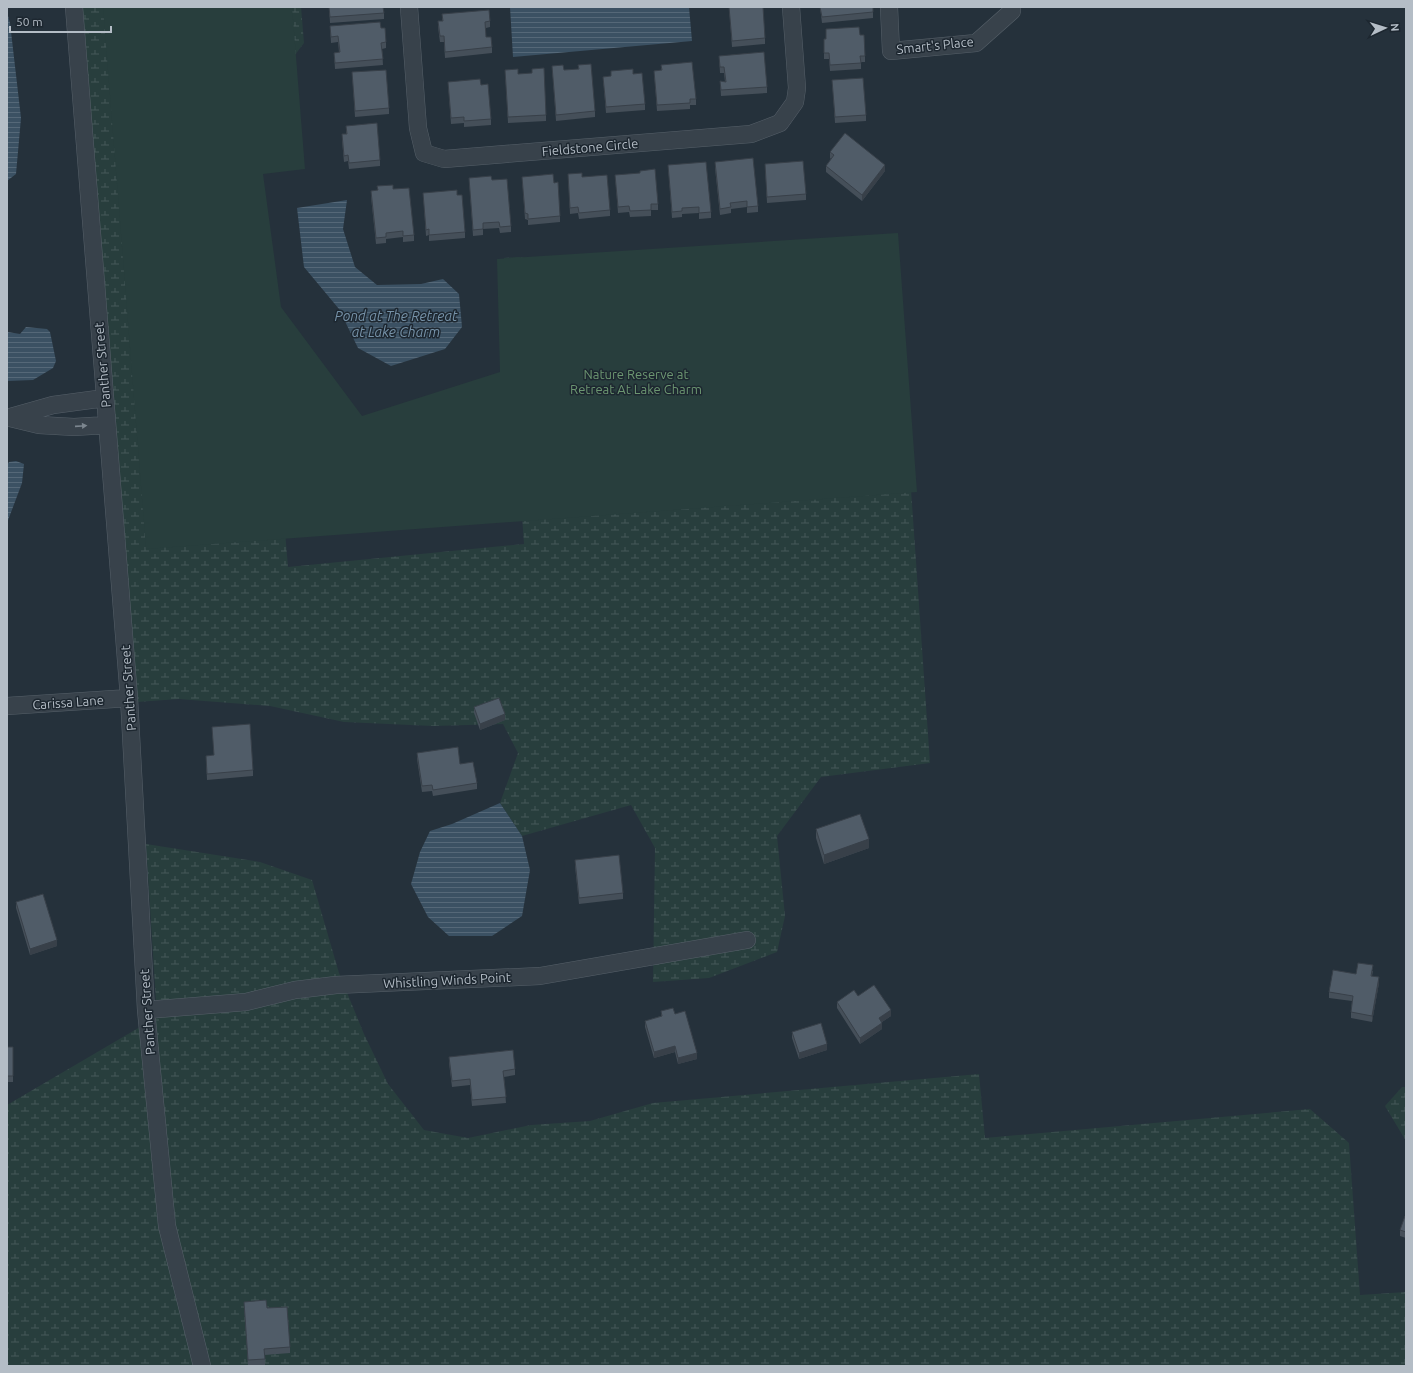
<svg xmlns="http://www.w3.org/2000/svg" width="1413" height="1373" viewBox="0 0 1413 1373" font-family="Ubuntu,sans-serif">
	<defs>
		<pattern id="wetland-marsh" width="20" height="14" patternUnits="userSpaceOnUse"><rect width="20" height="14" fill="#283e3d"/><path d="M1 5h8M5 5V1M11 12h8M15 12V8" fill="none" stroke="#455858"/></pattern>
		<pattern id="water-rules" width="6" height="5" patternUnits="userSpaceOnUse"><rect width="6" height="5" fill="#3b5163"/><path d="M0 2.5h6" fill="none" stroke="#556878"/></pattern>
	</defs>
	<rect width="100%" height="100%" fill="#25313b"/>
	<!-- wetland -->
	<path fill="url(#wetland-marsh)" d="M82,7H301L304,43L250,114L288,567L524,544L504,258L519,257L547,262L894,245L930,763L821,777L777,836L785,916L777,952L709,978L653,982L655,848L631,805L522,836L500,803L518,753L503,724L433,726L344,722L270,706L179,699L137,702Z
		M146,844L260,862L312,880L339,973L364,1034L388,1084L424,1130L468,1138L531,1125L590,1121L653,1103L979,1074L985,1138L1310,1109L1349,1143L1360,1295L1406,1292V1366H7V1105L157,1017Z
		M1402,1087H1406V1141L1385,1106Z"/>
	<!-- park -->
	<path fill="#283e3d" d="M103,7H292L305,169L263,174L281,307L362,416L500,372L497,259L898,233L917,492L146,549Z"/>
	<!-- water -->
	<path fill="url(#water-rules)" d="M510,7H689L692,41L513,57Z
		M7,12L10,23L21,118L16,174L7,181Z
		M347,200L343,229L355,267L377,285L421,284L443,279L459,294L462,327L445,349L391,366L358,348L339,309L304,267L297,208Z
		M26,327L47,329L50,332L56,361L53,368L33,380L7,381V328L8,332L20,334Z
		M16,461L24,464L22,483L7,523V465L9,462Z
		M500,803L522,836L530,870L522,916L492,936H449L428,917L411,884L420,852L430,831L452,824Z"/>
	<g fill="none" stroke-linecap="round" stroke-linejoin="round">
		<defs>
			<path id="minor" d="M74,7L129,698L146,1010L167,1226L202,1366
				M409,7L418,128L424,153L444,159L751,134L780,123L795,102L797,88L791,7
				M889,7L891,51L976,43L1012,11
				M7,418L53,405L105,398
				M10,418L39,425L74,427L107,425
				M7,706L129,698
				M146,1010L246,1002L295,990L336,985L540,976L747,940"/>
		</defs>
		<!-- minor casing -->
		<use href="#minor" stroke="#566069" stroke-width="18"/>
		<!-- minor -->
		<use href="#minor" stroke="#38424b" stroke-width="17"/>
	</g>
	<!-- wall -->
	<path fill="#454f59" d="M329,7L384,13V19L330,23Z
		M729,7L765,38V44L732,47Z
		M820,7H873V18L822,23Z
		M442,14L490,21V27L486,28V37L492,47V53L445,58L444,42H440L438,27V21H442Z
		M330,26L381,28L386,42V48L382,49L383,65L335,69L334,53L339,52L338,42L331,43Z
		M860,35L865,56V62H861V69L830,71L829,59H824V39Z
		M719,56L767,87V93L721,96L720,81L725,82L724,73H720Z
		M578,65L595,111V117L556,121L552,66L564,70L578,69Z
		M661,65L696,99V105H690V109L657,111L654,71L661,70Z
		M505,70L518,74L546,115V121L508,123Z
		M611,71L633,74L645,104V110L606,113L603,77L611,76Z
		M352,72L389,108V114L355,117Z
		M832,80L866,115V121L835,123Z
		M448,82L481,85L491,119V125L464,127V123L451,124Z
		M346,126L380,160V166L349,169L348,161L344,162L342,140V134H346Z
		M830,152L885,171L862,201L826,172V166L831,159L830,158Z
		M715,162L758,206V212L747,213V207L731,209V213L720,215L715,168Z
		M765,164L806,194V200L767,203Z
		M668,165L711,212V218L699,219V213L682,214V217L672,218Z
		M568,174L582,177L610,210V216L579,219L578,213L570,214Z
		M615,175L658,204V210H651V216L630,217L629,212L618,213Z
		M522,177L554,183L560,216V222L528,225V220L525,219Z
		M469,178L492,180L511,226V232L500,233L499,228L483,229V235L473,236Z
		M393,189L414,235V241L403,242V237L386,239V243L376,244L371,197V191Z
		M423,193L457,195L465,232V238L429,241V235L426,236Z
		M474,707L505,720L480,730L474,713Z
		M212,727L253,770V776L207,780L206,756L214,755Z
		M417,753L460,764L477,783V789L433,796L432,791L422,792L417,759Z
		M816,829L869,848L824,864L816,838Z
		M575,860L623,893V899L579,904L575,866Z
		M16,902L57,946L30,955L16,908Z
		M1373,971L1372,976L1379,983L1372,1022L1351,1018V1012L1352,1001L1329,998V992L1356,974Z
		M858,996L891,1016L882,1022V1029L860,1044L837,1008V1002Z
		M661,1011L675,1014L697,1059L678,1064L675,1052L654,1058L645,1027V1021L661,1016Z
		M792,1032L827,1050L799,1059L792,1038Z
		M7,1047H13V1082H7Z
		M449,1057L515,1069V1075L504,1077L506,1103L472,1106L470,1085L452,1087L449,1063Z
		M1406,1216V1238L1400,1236V1230Z
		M244,1302L267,1308L290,1347V1353L265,1355V1365L248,1366Z"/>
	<!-- shaded-wall -->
	<path fill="#384049" d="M885,165V171L862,201V195Z
		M505,714V720L480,730V724Z
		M869,839V848L824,864V855Z
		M57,940V946L30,955V949Z
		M1379,977V983L1372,1022V1016Z
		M891,1010V1016L879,1024V1018Z
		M882,1023V1029L860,1044V1038Z
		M827,1044V1050L799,1059V1053Z
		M675,1046V1052L654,1058V1052Z
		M697,1053V1059L678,1064V1058Z"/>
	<!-- building -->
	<path fill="#505c68" stroke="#384049" d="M329,7H383L384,13L330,17Z
		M729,7H763L765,38L732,41Z
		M820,7H873V12L822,17Z
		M489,10L490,21L485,22L486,37H491L492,47L445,52L444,36H440L438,21H443L442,14Z
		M380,22L381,28H385L386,42L381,43L383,59L335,63L334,53L340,52L338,36L331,37L330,26Z
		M859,27L860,35H864L865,56H860L861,63L830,65L829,53H824V39H826V29Z
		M764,52L767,87L721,90L720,81L726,82L724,67H720L719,56Z
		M692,62L696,99H690V103L657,105L654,71L662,70L661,65Z
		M591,64L595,111L556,115L552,66L563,65L564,70L579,69L578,65Z
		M544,68L546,115L508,117L505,70L518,69V74L532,73V69Z
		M633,69V74L642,73L645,104L606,107L603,77L611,76V71Z
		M386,70L389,108L355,111L352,72Z
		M863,78L866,115L835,117L832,80Z
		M480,79L481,85L488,84L491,119L464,121V117L451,118L448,82Z
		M377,123L380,160L349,163L348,155L344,156L342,134H347L346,126Z
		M845,133L885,165L862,195L826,166L834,155L830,152Z
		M753,158L758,206L747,207V201L730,203L731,207L720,209L715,162Z
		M803,161L806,194L767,197L765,164Z
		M706,162L711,212L699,213V207L682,208V211L672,212L668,165Z
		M655,169L658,204H651V210L630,211L629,206L618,207L615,175L640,173V171Z
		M582,173V177L607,175L610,210L579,213L578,207L570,208L568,174Z
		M553,174L554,183L558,182L560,216L528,219V214L525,213L522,177Z
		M491,176L492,180L507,179L511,226L500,227L499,222L483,223V229L473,230L469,178Z
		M393,185V189L409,188L414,235L403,236V231L386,233V237L376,238L371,191L378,190L377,186Z
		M457,190V195H462L465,232L429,235V229L426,230L423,193Z
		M499,698L505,714L480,724L474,707Z
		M250,724L253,770L207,774L206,756L214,755L212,727Z
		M458,747L460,764L473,762L477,783L433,790L432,785L422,786L417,753Z
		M860,814L869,839L824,855L816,829Z
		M619,855L623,893L579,898L575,860Z
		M43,894L57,940L30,949L16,902Z
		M1358,963L1373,965L1371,976L1379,977L1372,1016L1351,1012L1353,996L1329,992L1333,970L1356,974Z
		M874,985L891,1010L879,1018L882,1023L860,1038L837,1002L854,990L858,996Z
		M673,1008L675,1014L685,1011L697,1053L678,1058L675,1046L654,1052L645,1021L662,1016L661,1011Z
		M821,1023L827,1044L799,1053L792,1032Z
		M7,1047H13V1076H7Z
		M513,1050L515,1069L503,1071L506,1097L472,1100L470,1079L452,1081L449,1057Z
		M1405,1216H1406V1232L1400,1230Z
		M266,1300L267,1308L287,1307L290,1347L264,1349L265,1359L248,1360L244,1302Z"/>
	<!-- one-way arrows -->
	<defs><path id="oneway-solid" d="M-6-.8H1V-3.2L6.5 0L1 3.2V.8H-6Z"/></defs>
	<use fill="#7c868f" href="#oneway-solid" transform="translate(81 426) rotate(-4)"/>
	<g text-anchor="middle" stroke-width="3" stroke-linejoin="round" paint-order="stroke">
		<!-- street labels -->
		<g font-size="13" fill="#b4bdc6" stroke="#1d2730">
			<text transform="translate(935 45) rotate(-6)" y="5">Smart's Place</text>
			<text transform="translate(590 147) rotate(-5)" y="5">Fieldstone Circle</text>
			<text transform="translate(102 365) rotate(-95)" y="5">Panther Street</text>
			<text transform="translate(128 688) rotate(-94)" y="5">Panther Street</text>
			<text transform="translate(68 702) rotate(-4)" y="5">Carissa Lane</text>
			<text transform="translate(447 980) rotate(-3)" y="5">Whistling Winds Point</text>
			<text transform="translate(147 1012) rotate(-94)" y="5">Panther Street</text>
		</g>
		<!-- park labels -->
		<g font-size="13" fill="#6c9671" stroke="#1d2730">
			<text x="636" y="379">Nature Reserve at<tspan x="636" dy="15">Retreat At Lake Charm</tspan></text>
		</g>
		<!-- water labels -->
		<g font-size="14" font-style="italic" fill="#7692a8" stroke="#1d2730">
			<text x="396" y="321">Pond at The Retreat<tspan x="396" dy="16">at Lake Charm</tspan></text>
		</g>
	</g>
	<!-- border -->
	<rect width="1413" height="1373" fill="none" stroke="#b4bdc6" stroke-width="16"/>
	<!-- north arrow -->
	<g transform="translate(1385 28) rotate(86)" stroke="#1d2730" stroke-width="3" paint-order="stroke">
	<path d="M0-3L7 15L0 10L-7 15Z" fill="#b4bdc6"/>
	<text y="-6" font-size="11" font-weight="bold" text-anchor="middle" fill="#b4bdc6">N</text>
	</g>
	<!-- scale -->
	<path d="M10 26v6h101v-6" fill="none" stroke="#b4bdc6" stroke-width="2"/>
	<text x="16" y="26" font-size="12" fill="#b4bdc6" stroke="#1d2730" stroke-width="3" paint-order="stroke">50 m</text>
</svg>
